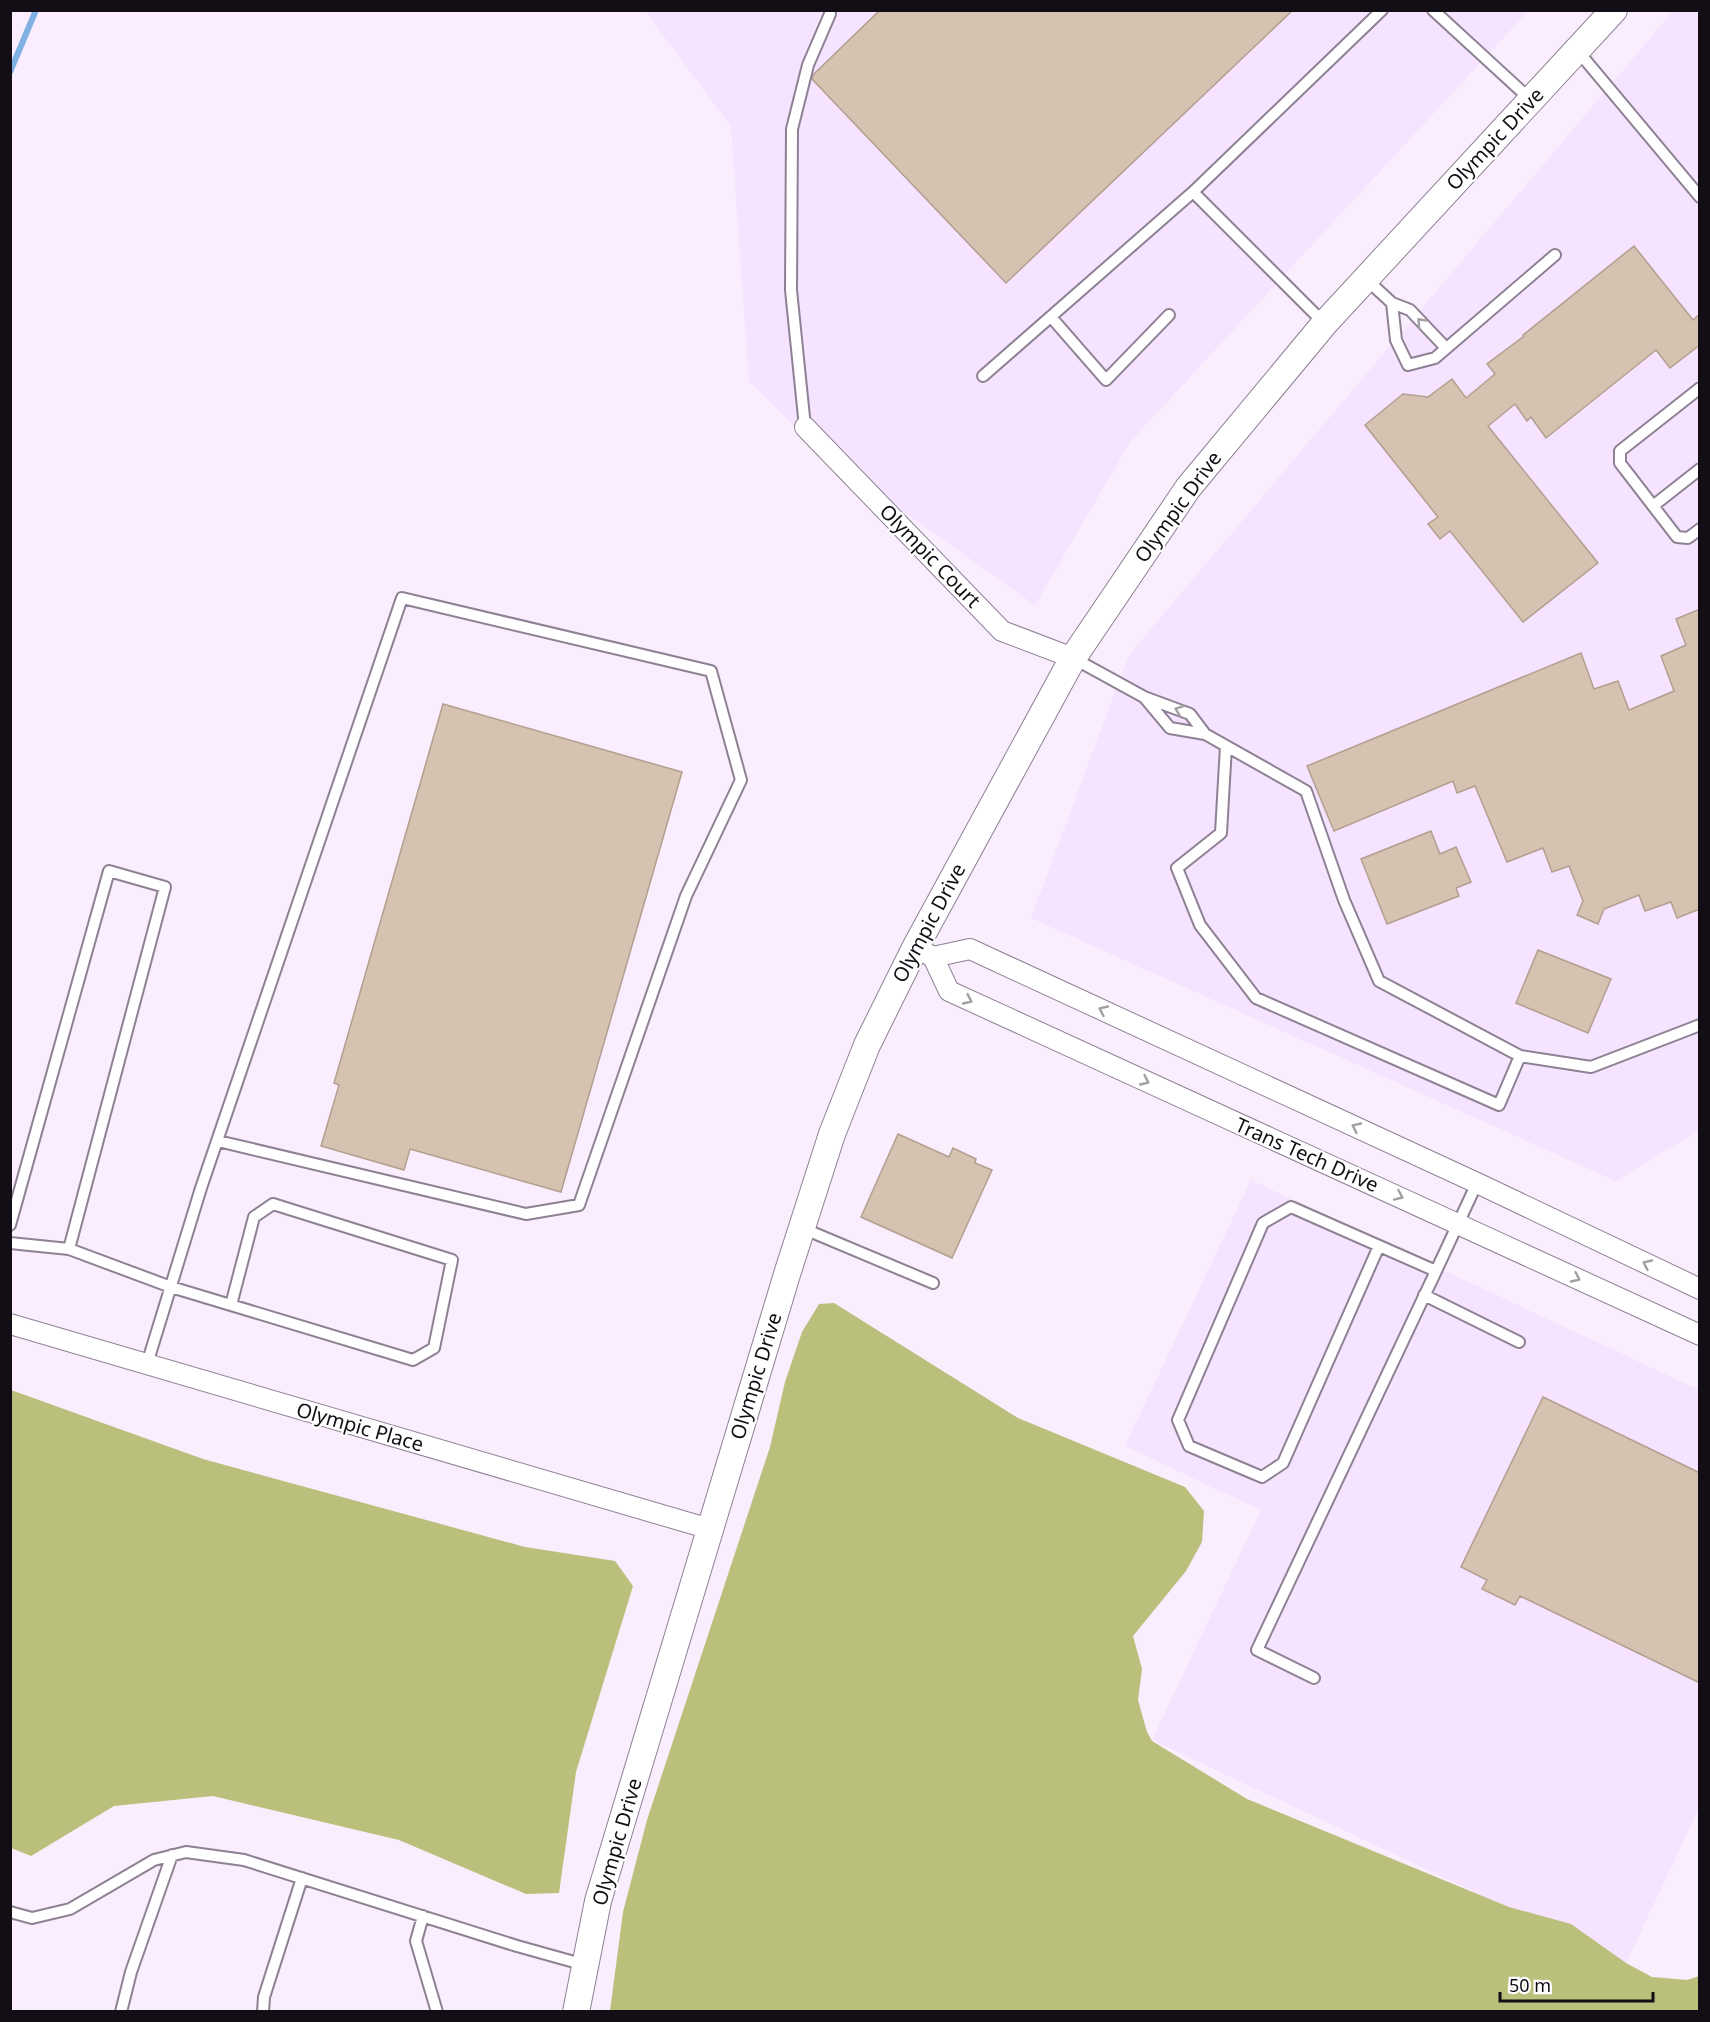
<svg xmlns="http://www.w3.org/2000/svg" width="1710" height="2022" viewBox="0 0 1710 2022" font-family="'Noto Sans',sans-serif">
	<rect width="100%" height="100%" fill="#f9edfe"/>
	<!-- built -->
	<path fill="#f6e3ff" d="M645,11H1528L1130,442L1035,605L820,452L749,381L731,126Z
		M1673,11H1699V1130L1616,1181L1031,918L1129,655Z
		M1251,1180L1699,1390V1808L1626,1963L1152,1740L1261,1510L1125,1446Z"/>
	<!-- forest -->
	<path fill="#babf7b" d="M834,1303L1018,1418L1185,1487L1204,1511L1202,1542L1186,1571L1133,1636L1142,1669L1138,1700L1147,1732L1152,1741L1247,1799L1509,1907L1571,1924L1626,1963L1652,1977L1687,1980L1699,1976V2011H610L623,1912L647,1820L770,1447L785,1382L802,1332L819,1304Z
		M11,1390L203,1459L525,1547L615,1561L633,1586L576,1772L559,1893L526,1894L399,1840L213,1796L114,1806L31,1856L11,1848Z"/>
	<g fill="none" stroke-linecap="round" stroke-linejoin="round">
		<!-- stream -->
		<path stroke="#81b1e3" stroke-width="6" d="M10,72L36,10"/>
	</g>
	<!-- building -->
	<path fill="#d6c2b1" stroke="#b29f8f" stroke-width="1.5" d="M880,10H1293L1006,283L812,79L814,74Z
		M1634,246L1693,320L1700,314V345L1670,368L1656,350L1546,438L1531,417L1527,421L1515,404L1488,426L1598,563L1523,622L1450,531L1440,539L1428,524L1438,517L1365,425L1403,394L1428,397L1452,379L1466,398L1495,374L1487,364L1524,336L1523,335Z
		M1700,609V909L1677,918L1671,902L1645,911L1639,895L1604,909L1598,924L1577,915L1583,901L1569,866L1552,872L1543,848L1507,862L1475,786L1457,793L1453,781L1334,831L1307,766L1581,653L1594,689L1618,681L1629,710L1674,691L1661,656L1686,645L1676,619Z
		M443,704L682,772L561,1192L410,1149L404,1170L321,1146L339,1085L334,1083Z
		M1431,831L1440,854L1456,847L1471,882L1456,888L1459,896L1387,924L1361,859Z
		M1538,950L1611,979L1588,1033L1516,1003Z
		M898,1134L949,1157L953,1148L976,1159L975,1163L992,1170L952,1258L861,1217Z
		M1543,1397L1700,1473V1683L1520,1596L1515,1605L1482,1589L1487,1580L1461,1567Z"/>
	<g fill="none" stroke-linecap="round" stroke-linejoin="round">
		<defs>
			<path id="service" d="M1433,10L1531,100
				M1577,50L1700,197
				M1366,279L1392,303L1410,310L1446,348
				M1392,303L1396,340L1408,365L1435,358L1555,255
				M1051,317L1106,380L1169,315
				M1324,323L1193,192L1382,10
				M983,376L1193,192
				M1700,388L1620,451V463L1677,537L1688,538L1700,529
				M805,427L791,290L792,129L808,65L830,14
				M1653,506L1700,469
				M1073,658L1144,697L1190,714L1205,734
				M1144,697L1170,728L1205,734L1306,791L1344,900L1379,981L1520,1056L1591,1067L1700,1025
				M1226,746L1221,833L1177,868L1200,925L1256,998L1499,1105L1520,1056
				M10,1225L109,871L165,887L69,1249
				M802,1228L933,1283
				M10,1243L69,1249L171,1287L413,1360L434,1348L452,1260L273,1204L254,1217L231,1305
				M1379,1246L1283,1463L1262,1477L1189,1446L1178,1420L1263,1223L1291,1207L1436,1271L1477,1183
				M1424,1295L1519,1342
				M147,1364L201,1188L402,598L711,671L741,780L686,896L579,1205L526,1214L218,1141
				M1314,1678L1257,1650L1436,1271
				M10,1912L32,1918L70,1909L154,1860L186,1852L244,1860L517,1946L585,1965
				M423,1916L416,1941L437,2012
				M121,2012L131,1972L172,1855
				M263,2012L264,1997L302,1878"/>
			<path id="minor" d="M805,427L1002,631L1073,658
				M922,951L933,957L970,949L1477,1183L1700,1289
				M933,957L949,991L1700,1335
				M10,1324L710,1529"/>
			<path id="tertiary" d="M576,2012L598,1901L788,1271L832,1134L867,1045L915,948L1073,658L1188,488L1325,323L1614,10"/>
		</defs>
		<!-- service casing -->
		<use href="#service" stroke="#8e8194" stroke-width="14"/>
		<!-- minor casing -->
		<use href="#minor" stroke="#8e8194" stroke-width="22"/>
		<!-- tertiary casing -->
		<use href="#tertiary" stroke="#8e8194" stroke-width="28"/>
		<!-- service -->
		<use href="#service" stroke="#fff" stroke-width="10"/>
		<!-- minor -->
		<use href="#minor" stroke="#fff" stroke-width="20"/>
		<!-- tertiary -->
		<use href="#tertiary" stroke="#fff" stroke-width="26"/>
	</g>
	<!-- one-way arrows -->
	<defs><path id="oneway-chevron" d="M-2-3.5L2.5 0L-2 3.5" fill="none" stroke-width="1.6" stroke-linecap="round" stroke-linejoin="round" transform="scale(1.5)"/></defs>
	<g stroke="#a19fa1">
		<use href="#oneway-chevron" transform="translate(1421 322) rotate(-133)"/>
		<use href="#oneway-chevron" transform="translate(1179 710) rotate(-159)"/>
		<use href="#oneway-chevron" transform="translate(968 1000) rotate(25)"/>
		<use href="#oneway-chevron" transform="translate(1103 1010) rotate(-155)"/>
		<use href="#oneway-chevron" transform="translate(1145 1081) rotate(25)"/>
		<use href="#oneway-chevron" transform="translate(1356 1127) rotate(-155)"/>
		<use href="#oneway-chevron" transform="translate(1399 1196) rotate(24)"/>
		<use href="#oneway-chevron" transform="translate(1647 1264) rotate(-155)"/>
		<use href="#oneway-chevron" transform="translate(1576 1278) rotate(25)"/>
	</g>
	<g text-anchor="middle" stroke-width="4.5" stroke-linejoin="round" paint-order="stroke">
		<!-- street labels -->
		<g font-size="20" fill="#130e15" stroke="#fff">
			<text transform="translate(1495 139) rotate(-47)" y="7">Olympic Drive</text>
			<text transform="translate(1178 507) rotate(-54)" y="7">Olympic Drive</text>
			<text transform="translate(930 556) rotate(46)" y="7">Olympic Court</text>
			<text transform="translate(929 923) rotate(-62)" y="7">Olympic Drive</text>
			<text transform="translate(1307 1155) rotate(24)" y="7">Trans Tech Drive</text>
			<text transform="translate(756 1376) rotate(-73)" y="7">Olympic Drive</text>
			<text transform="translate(360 1427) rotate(16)" y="7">Olympic Place</text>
			<text transform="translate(617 1842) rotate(-74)" y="7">Olympic Drive</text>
		</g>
	</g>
	<!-- border -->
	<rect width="1710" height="2022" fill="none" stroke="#130e15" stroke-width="24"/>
	<!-- scale -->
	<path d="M1500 1992v9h153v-9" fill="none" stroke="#130e15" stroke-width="3"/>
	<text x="1509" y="1992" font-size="18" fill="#130e15" stroke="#ffffff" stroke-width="4.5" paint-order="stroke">50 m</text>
</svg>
